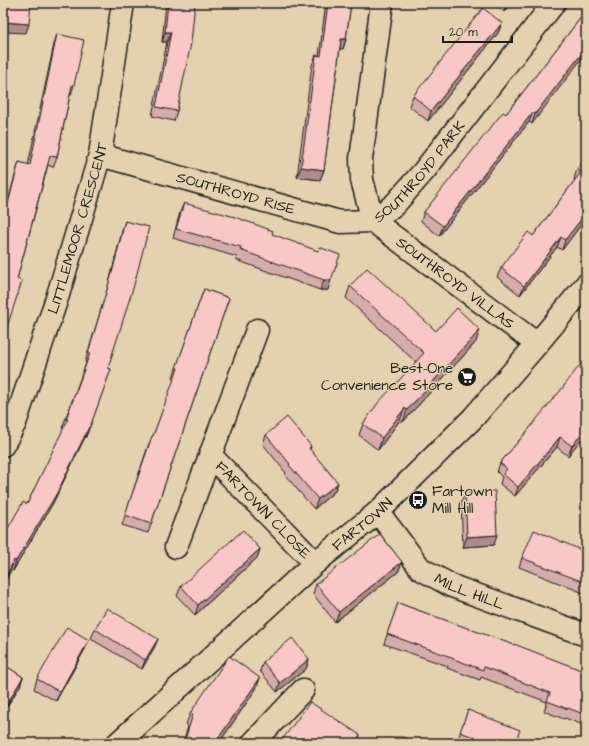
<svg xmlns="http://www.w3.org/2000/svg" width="589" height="746" viewBox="0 0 589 746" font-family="'Architects Daughter',sans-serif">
	<rect width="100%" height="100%" fill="#e4d1af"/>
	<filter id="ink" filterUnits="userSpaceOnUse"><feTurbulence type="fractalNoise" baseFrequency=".025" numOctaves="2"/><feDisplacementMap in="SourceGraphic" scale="8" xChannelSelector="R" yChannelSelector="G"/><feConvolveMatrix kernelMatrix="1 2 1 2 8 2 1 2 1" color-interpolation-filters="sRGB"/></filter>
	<g filter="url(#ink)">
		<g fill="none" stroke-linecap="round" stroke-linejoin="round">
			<defs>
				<g id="minor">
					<path id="s1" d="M100,155L340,222L373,221"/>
					<path id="s2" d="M373,221L395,204L424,171L554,3"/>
					<path d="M373,221L362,180L361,159L382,3"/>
					<path id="s3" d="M373,221L537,344"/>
					<path id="s4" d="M3,445L15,423L58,295L100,155L123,3"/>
					<path id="s5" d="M211,456L315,563"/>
					<path id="s6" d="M378,512L421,569L452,586L586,635"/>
					<path d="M176,547L257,330"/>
					<path id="s7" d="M118,743L315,563L378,512L473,418L537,344L586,285"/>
					<path d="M253,743L303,690"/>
				</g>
			</defs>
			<!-- minor casing -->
			<use href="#minor" stroke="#1c1c1c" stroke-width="25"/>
			<!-- minor -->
			<use href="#minor" stroke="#e4d1af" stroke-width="22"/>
		</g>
		<!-- wall -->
		<path fill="#d6acaa" stroke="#1c1c1c" d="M166,3H195L177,111L174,121L152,116L167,42H162Z
			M326,3H351L346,39L343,49L340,48L324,170L320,180L297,177L312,65L316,55L319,56Z
			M494,3H511L504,12Z
			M586,11L532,124L529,122L439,236L421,221L424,212L506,114Z
			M502,23L498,33L428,121L409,106L413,96Z
			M57,34L74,85L71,95H70L57,157L53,167L48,165L17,279L3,339V219L16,172L19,162L28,165L54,44Z
			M586,158V218L562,250L557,247L520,295L497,277L501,268L533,236L575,180L574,179L577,169Z
			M184,203L317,251L328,290H320L236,260L237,257L173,238L180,212Z
			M125,221L108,368L111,369L86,437H85L53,503L13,571L11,570L3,585V537L27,504L64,429L62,428L86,363L85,362L109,283L122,231Z
			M350,286L436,331L476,342L403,422L400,420L378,450L359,435L363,424L416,362L346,298Z
			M204,289L229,298L148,533L122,525L148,446L153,436L175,378L173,377Z
			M586,428L568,456L557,447L515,496L500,484L502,477L497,472L500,463L529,429Z
			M266,435L311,446L310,450L338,483L334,492L314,509L285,475L286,473L263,444Z
			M465,493L494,545L463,547L461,503Z
			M260,549L257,558L195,615L177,596L181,586Z
			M586,552V594L519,567L522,558Z
			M402,562L398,572L335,622L313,594L316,584Z
			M398,603L586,672V726L565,718L564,719L544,711L547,702L481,677L480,680L447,668L448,666L384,644Z
			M95,629L158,639L154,648L142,669L91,639Z
			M89,640L85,649L56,701L34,689L37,679Z
			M309,659L306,669L277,692L260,671L263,662Z
			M3,664L23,677L20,686L6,708L3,706Z
			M260,678L256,689L219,743H183L188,726L186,724L191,712Z
			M468,710L515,743H460L457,742Z"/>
		<!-- shaded-wall -->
		<path fill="#ae8c8b" stroke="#1c1c1c" d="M507,3H511L504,12Z
			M3,22L29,24L26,33L3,32Z
			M502,23L498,33L428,121L431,111Z
			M165,32H171L167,42H162Z
			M341,39H346L343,49L337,48Z
			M586,48V53L532,124L535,114Z
			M533,112L529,122L439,236L443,226Z
			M301,167L324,170L320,180L297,177Z
			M586,213V218L562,250L565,240Z
			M561,237L557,247L520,295L524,286Z
			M324,280H331L328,290H320Z
			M480,330L476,342L403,422L407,410Z
			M405,408L400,420L378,450L382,438Z
			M89,427L85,437L53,503L13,571L16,561Z
			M586,428V433L568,456L572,446Z
			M560,437L557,447L515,496L518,487Z
			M338,483L334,492L314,509L318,499Z
			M497,535L494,545L463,547L467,537Z
			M260,549L257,558L195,615L198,605Z
			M14,560L11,570L3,585V582Z
			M402,562L398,572L335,622L339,612Z
			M158,639L154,648L142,669L145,660Z
			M89,640L85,649L56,701L60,692Z
			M309,659L306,669L277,692L280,683Z
			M23,677L20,686L6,708L10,699Z
			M260,678L256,689L219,743H215Z
			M360,735L358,743H355Z"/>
		<!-- building -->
		<path fill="#f9c8c6" stroke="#1c1c1c" d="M3,3H31L29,24L3,22Z
			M168,3H195L191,43L177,111L156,107L171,32H165Z
			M328,3H351L346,39H341L324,170L301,167L316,55L321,56Z
			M483,8L502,23L431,111L413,96Z
			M586,11V48L535,114L533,112L443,226L424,212L503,112L506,114Z
			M57,34L84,40L74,85H72L57,157L50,156L17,279L22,281L3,339V222L19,162L30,165Z
			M586,158V213L565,240L561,237L524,286L501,268L528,232L533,236L581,172L577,169Z
			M184,203L235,217L273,231L272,234L318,251L319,247L340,255L331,280H324L240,250L241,247L176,229Z
			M125,221L149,227L134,285L108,368L111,369L90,427H89L57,493L16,561L14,560L3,582V537L23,502L27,504L68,419H66L90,353H88L112,273Z
			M367,268L436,331L457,308L480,330L407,410L405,408L382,438L363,424L378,403L424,353L350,286Z
			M204,289L229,298L151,524L125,515L152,436H153L178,368H176Z
			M586,357V428L572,446L560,437L518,487L503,474L507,469L500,463L529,429L556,395H557Z
			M287,417L311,446L309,448L338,483L318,499L289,465L290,464L266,435Z
			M495,491L497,535L467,537L465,493Z
			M243,530L260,549L198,605L181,586Z
			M534,530L586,552V583L522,558Z
			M380,534L402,562L339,612L316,584Z
			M398,603L514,645V644L586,672V715L568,708V709L547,701L550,693L484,667L483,670L451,658V657L387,634Z
			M107,608L158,639L145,660L95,629Z
			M67,627L89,640L60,692L37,679Z
			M292,638L309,659L280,683L263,662Z
			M229,656L260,678L215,743H184L193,714L191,712Z
			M3,664L23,677L10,699L3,694Z
			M310,702L360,735L355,743H285L282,740Z
			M468,710L520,730L515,743H489L460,732Z
			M395,737H403L416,743H392Z"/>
	</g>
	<!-- icons -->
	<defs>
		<symbol id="supermarket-disc" viewBox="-11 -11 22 22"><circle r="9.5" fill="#1c1c1c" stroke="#e4d1af"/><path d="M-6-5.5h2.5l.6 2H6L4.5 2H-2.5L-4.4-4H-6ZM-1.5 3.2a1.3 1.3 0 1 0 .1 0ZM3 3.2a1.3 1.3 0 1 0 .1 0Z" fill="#fff"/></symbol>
		<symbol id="bus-disc" viewBox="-11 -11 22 22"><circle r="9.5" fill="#1c1c1c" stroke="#e4d1af"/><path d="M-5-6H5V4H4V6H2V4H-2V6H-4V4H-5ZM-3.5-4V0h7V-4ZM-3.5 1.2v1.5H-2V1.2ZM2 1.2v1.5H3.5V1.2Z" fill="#fff"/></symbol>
	</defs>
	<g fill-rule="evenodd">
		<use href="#supermarket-disc" x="456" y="366" width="22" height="22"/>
		<use href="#bus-disc" x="407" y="489" width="22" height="22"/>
	</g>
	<g text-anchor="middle" stroke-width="3" stroke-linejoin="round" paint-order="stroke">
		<!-- street labels -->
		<g font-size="15" fill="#1c1c1c" stroke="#e4d1af">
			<text dy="5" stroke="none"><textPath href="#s2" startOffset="68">SOUTHROYD PARK</textPath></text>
			<text dy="5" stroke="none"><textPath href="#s1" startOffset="141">SOUTHROYD RISE</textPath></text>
			<text dy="5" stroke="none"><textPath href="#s4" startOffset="230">LITTLEMOOR CRESCENT</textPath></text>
			<text dy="5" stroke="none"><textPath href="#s3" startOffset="103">SOUTHROYD VILLAS</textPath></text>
			<text dy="5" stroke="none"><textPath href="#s5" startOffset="75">FARTOWN CLOSE</textPath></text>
			<text dy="5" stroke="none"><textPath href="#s7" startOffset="328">FARTOWN</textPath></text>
			<text dy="5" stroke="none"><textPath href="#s6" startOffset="125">MILL HILL</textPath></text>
		</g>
		<!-- poi labels -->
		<g font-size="15" fill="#1c1c1c" stroke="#e4d1af" text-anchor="end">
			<text x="453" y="373">Best-One<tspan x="453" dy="17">Convenience Store</tspan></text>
			<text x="432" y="496" text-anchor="start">Fartown<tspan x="432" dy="17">Mill Hill</tspan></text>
		</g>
	</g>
	<!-- margin -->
	<rect width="589" height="746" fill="none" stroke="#e4d1af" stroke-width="16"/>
	<rect x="8" y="8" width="573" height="730" fill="none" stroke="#1c1c1c" stroke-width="1.5" filter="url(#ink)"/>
	<!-- scale -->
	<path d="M443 36v6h69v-6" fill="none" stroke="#1c1c1c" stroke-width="2"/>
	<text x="449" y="36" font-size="12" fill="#1c1c1c" stroke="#e4d1af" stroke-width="3" paint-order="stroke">20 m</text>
</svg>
